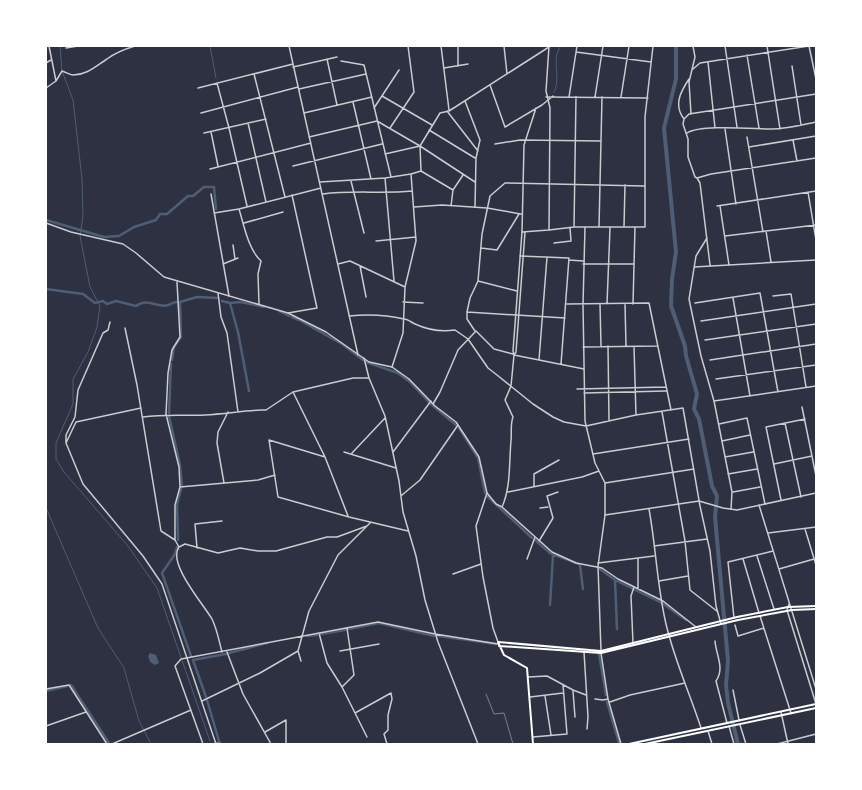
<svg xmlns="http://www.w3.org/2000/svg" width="862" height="790" viewBox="0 0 862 790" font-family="'Public Sans',sans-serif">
	<rect width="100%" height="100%" fill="#2d3142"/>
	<!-- water -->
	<path fill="#4f5d75" d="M150,653L156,655L159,663L155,665L150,662L148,656Z"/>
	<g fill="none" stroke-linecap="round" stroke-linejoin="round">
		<!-- stream -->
		<path stroke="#4f5d75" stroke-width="1" d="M60,46L62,71L73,100L82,179L83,216L80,236L90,287L100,306L97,327L88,352L73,379V404L56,443V459L64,472L128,546L157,588L210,741
			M210,46L216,78
			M554,92C562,76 550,59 561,46
			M46,508L98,628L124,668L139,721L151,744"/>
		<!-- canal -->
		<path stroke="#4f5d75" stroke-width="2.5" d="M46,220L104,237L119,236L134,227L156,220L160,214H167L188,196H193L204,187H214L216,209
			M46,289L83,294L95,303L103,301L107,304L116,301L136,306C149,297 158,309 168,305C172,304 173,302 177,302
			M222,301L230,303L241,302L264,307
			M230,303L238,332L249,391
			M279,311L289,316
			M292,317L299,320
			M301,321L342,344L363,360
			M172,360L174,347L181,337L180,302L197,297L218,298
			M366,362L398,373L410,382L429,402
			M431,404L456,425
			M169,413L171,364
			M169,416L180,465L182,485
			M459,428L478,458L485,493
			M487,496L532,538
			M178,540L177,504L181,489
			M535,540L550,553L579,564
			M177,547L175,554L162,573L191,656
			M580,565L583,589
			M600,569L615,580L662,603L686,620
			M615,580L617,629
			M550,605L553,555
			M724,627H726
			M349,629L379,623L434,636
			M321,634L345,630
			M307,636L317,635
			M439,636L496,644
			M229,653L267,643
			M599,654L606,695
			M71,685L109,743
			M46,691L67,686
			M206,697L193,660L226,654
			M207,700L219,741
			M607,702L619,743"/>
		<!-- river -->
		<path stroke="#4f5d75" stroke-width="4" d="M676,46V79L664,128L676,252L672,279L671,306L685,346L686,356L697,394L694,409L699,419L712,486L717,496L715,517L728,661L726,685L728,703L738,744"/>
		<!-- service -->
		<path stroke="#caccd0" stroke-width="0.5" d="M486,694L494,714L504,713L513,744"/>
		<!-- minor -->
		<path stroke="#caccd0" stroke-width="1.5" d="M49,46L56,81
			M289,46L358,355
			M441,46L449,110
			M458,46V66
			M504,46L507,74
			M725,46L737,127
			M767,46L780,129
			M809,46L816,79
			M66,48L78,46
			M576,52L651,62
			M747,55L759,128
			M327,59L337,105
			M341,61L364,65L391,177
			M708,62L715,128
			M46,63L51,60
			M792,66L801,125
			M293,67L337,57
			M444,68L468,64
			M693,69L700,63L809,46
			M254,74L285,197
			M217,83L229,128L247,206
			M490,85L505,127L542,105L553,96
			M46,88L56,81L62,71C66,72 69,75 73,75C87,75 96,66 107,59C115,53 125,49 135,46
			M198,88L293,64
			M299,89L366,74
			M816,94L689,114L684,119L683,124L688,139V157L695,177L697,178L711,174L816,158
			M382,96L432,125
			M546,97L648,98
			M569,97L577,46
			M595,97L603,46
			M621,97L629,46
			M465,101L480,140L476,158L475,207
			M353,102L371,179
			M374,108L399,70
			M447,111L478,151
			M201,113L298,87
			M304,113L372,97
			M691,114L689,82L695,57L693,46
			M684,119C673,105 681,91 689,79
			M248,123L266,202
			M390,128L414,92L408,46
			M725,129L736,204
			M429,130L475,158
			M211,132L218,166
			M204,133L266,119
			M687,133C700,124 755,129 773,129C787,129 802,125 816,122
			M309,137L377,121L420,146L475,182
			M747,137L763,232
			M793,140L797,161
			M495,144L520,140L601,141
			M420,146L421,171
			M749,147L816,136
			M385,154L420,146L440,113L449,111L549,47
			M293,166L382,144
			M210,169L311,143
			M385,178L394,281
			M697,178L700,183L710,265
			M351,181L364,233
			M320,182L385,178L411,174
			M808,192L816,240
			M211,194L229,296
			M323,194C352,190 383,194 412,191
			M451,206L453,190L463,175
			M717,206L816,191
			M720,206L729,265
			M414,207L442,205L487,208L521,214
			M239,209C244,225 248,249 261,261L258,274L259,304
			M214,213L239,209L321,188
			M244,223L283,212
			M574,227L576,97
			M585,227L583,305L585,421L595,463L605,483V515
			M599,227L602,97
			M624,227L625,185
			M549,230L574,227H645V117L653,46
			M766,231L771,262
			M522,232L524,145L536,108
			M725,236L816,225
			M707,238L696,256L689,299L701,356L714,401L732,492L731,509
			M376,241L416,237
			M554,243L571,241L570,228
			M233,245L235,259
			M481,248L497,250L519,214
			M520,256L569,258L561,364
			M569,260L583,261
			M223,264L238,258
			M338,264L350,261L405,287
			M583,264H633
			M360,266L366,297
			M694,267L816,260
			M478,281L517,291
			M177,282L180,337L172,350L168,373L166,414L179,467L180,487L175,505V540L179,547
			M218,293L221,317L227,333L238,412
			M773,296L791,294L806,387
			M733,298L750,396
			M403,302L423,303
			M695,303L760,293L778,392
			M567,304L649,303L671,410
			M600,304L601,346
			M607,304L610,228
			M625,304L626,346
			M633,304L635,227
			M467,312L565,318
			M288,313L317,308L292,195
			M349,316C367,314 387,315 404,319C408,319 412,323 415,324C428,330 442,332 455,330L468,339L488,368L497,375L533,404L553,417L564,422L586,426L636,415L683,408L700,506L710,551L716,606L721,624
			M701,321L816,304
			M110,322L108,330L103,333L78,390L75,417L66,435V443L83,484L143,556L162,584L216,744
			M125,328L137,385L161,531L175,540
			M475,331L467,319V312L470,298L478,281L482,234L490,196L505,183L644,186
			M705,340L816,324
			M608,346L609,421
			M583,347L657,346
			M634,347L636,415
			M364,358L369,378L385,416L399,481L403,512L416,556L425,600L438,642L478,744
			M539,360L547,257
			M710,360L816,344
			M392,367L403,333L405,287L416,241L411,174L421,171L453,190
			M716,379L816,365
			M577,389L666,387
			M293,392L325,457L348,516
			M584,393L666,391
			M714,401L816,386
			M802,407L816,476
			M662,412L685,541L690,590L718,612
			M143,417C164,414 184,416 205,415C224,414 242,411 261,410H266L293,392L353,378H369
			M785,423L801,497
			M719,424L747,418L765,504
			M722,441L750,435
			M66,443L76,422L141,408
			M344,452L396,468
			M393,452L431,401
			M352,453L385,418
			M593,454L689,439
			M325,457L269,440L278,497L349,517L408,531
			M725,457L753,452
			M774,464L812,456
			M728,474L757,469
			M224,483L217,443L218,432L228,412
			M605,483L694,469
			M534,486V474L559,460
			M180,487L258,480L275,475
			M508,492L582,477L599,471
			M733,492L760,487
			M487,493L496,504L502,507L552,552L576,563L602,568L618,579L663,601L696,627
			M402,495L420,480L458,425
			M781,500L766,427L805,419
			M759,505L816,689
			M502,507C511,487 509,462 511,441C512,432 510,425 513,417L505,400L511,386L514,355L584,369
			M540,508L548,507
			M649,509C656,547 657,586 666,624C674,659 690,694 701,728
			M805,529L816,565
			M768,533L816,527
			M539,541L553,518L547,496L558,492
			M654,546L707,539
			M197,548L195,524L222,521
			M757,556L774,609
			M527,559L535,537
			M638,559V589
			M743,559L759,613
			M598,563L654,556
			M779,569L814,559
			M453,574L481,564
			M659,581L688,576
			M789,604L787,610L816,704
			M760,616L791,713
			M734,618L728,562L773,551
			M735,625L738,636L764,628
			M319,633L327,663L342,687L367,737
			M715,641C716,655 725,668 716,681L727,723
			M633,643L631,596L634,587
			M340,651L379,644
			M222,652C219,641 217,629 212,619C204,605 167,563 179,547L185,544L218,553L240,548L258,551H276L327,537H337L367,526
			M227,652L243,694L271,744
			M584,652L588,717L587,729
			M601,653L608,699L621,744
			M301,661L298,651L309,611L338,555L370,523
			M528,677L547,676L573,690L586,695
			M342,687L354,675L347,628
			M46,689L69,685L107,744
			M733,690L739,720
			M573,691L575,717
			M545,696L551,735
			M530,697L563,693
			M595,699L603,700L608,699
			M202,701L260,673L298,651
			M610,702L630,695L685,683
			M355,713L391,693L392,699L388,715V730L384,734L387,744
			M740,725L746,744
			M46,726L86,712
			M729,726L734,744
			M708,731L712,744
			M265,732L286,720
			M533,737L567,734L563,685
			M216,743L225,744
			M112,744L191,710
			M203,744L175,666L181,659L378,622L435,634L498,644
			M286,744V720
			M777,744L816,734"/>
		<!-- tertiary -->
		<path stroke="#caccd0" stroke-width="1.5" d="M46,223L71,232L123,244L136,253L164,277L288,313L326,332L369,362L392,367L409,379L435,406L456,422L479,457L487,493L476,526L483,577L493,628L498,642
			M514,355L513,351L522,232L549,230L550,108L546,91L549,46
			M514,355L516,352L525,232
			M433,404L440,392L458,350L476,331L494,349L513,354
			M601,651L598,566L605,515L699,501L723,508L737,510L816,493
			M781,712L788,744"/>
		<!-- secondary -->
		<path stroke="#fff" stroke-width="2" d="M499,646L601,653L738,620L792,610L816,609
			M533,744L527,668L504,655L498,642L601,651L737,617L788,607L816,606"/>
		<!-- primary -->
		<path stroke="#fff" stroke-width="2" d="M629,744L816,704
			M645,744L816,708"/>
	</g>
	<!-- border -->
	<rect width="862" height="790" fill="none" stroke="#ffffff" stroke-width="94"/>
</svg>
